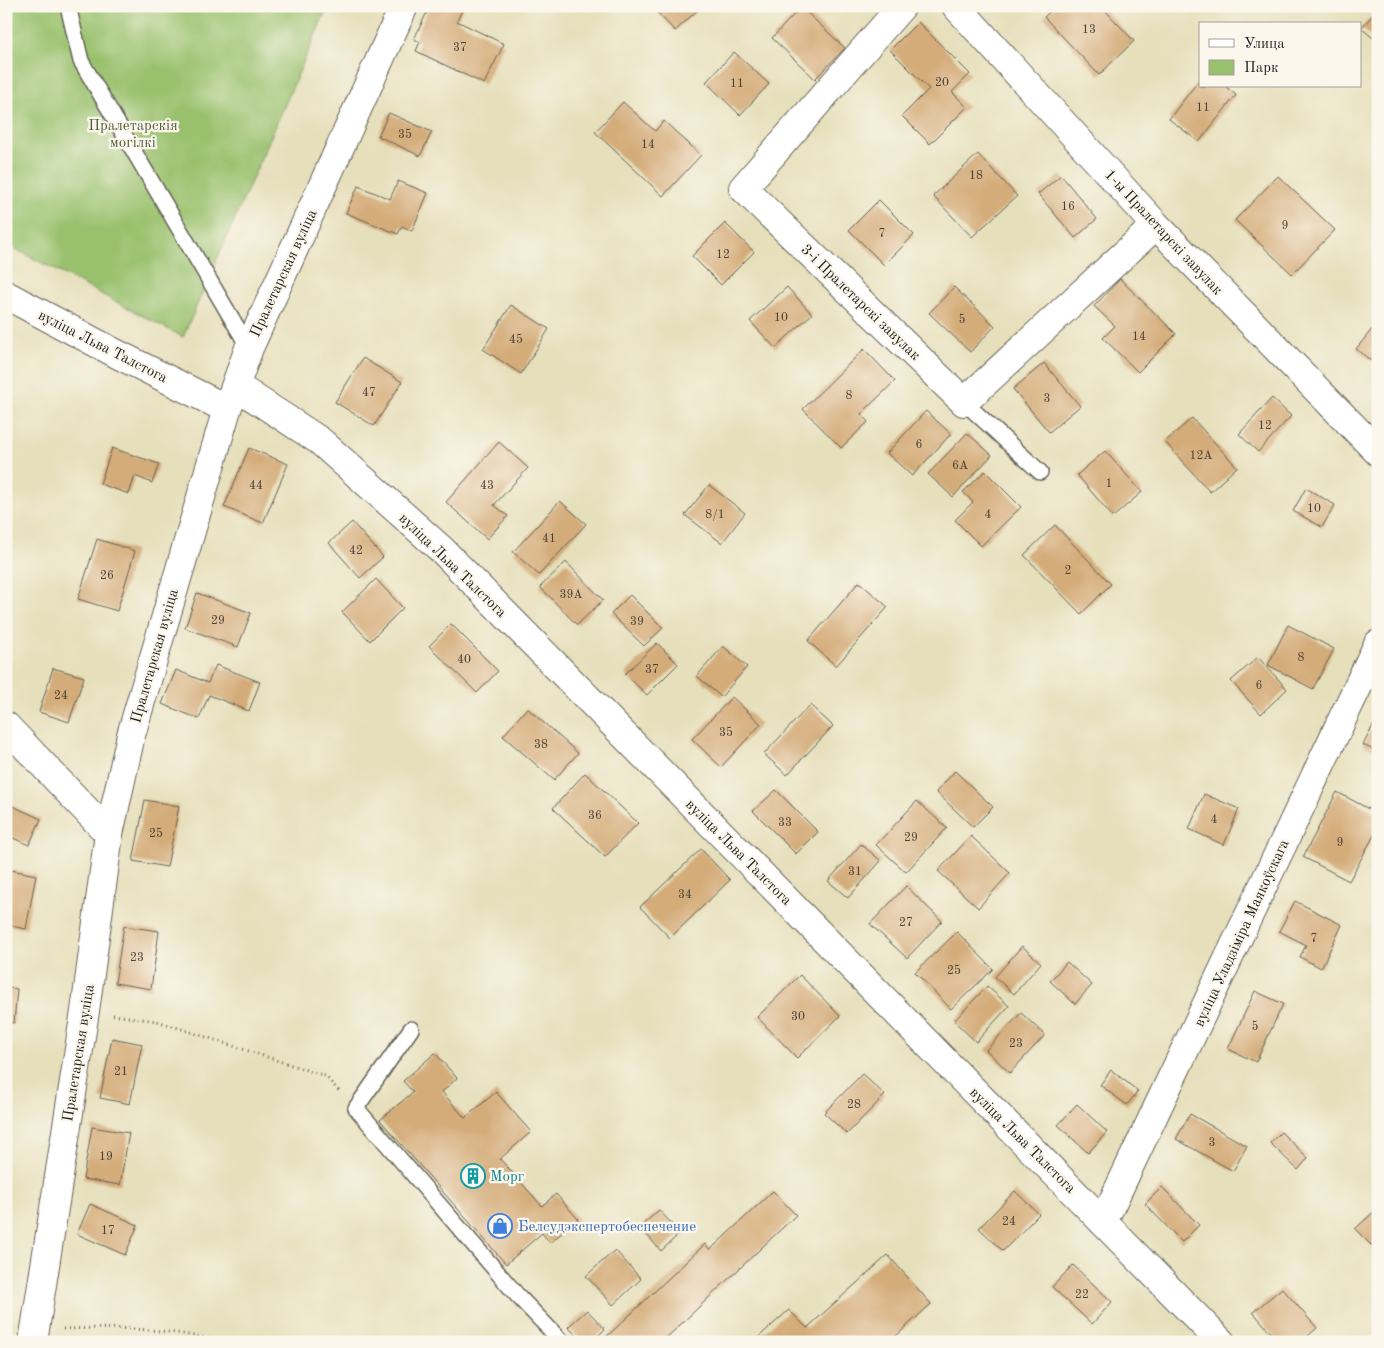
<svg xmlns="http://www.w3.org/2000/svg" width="1384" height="1348" viewBox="0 0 1384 1348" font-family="'Old Standard TT',serif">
	<rect width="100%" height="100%" fill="#fbf7ec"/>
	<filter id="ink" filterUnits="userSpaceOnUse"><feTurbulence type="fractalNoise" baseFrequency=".02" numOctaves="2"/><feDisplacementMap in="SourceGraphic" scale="10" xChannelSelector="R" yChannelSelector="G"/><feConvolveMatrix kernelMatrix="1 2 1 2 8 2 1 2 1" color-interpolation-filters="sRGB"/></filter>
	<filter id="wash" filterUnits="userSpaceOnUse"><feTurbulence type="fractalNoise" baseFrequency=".0096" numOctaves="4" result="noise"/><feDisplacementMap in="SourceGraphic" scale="20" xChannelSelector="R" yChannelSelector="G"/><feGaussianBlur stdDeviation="1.12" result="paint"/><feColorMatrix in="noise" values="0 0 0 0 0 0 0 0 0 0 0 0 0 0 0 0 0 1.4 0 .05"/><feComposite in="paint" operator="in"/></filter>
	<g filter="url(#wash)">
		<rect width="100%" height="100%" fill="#e6dfbb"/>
		<!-- green -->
		<path fill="#99c16d" stroke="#5a6e44" d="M6,6H328L183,337L6,244Z"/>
		<g id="blocks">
			<!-- building -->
			<path fill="#d4ac79" d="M430,6H464L457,21L504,44L484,84L416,51L420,42L414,39Z
				M661,6H702L675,31L656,11Z
				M840,6H854L847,13Z
				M1056,6H1101L1134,41L1099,75L1044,17Z
				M801,7L845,48L815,79L772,38Z
				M1378,9V42L1361,28Z
				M918,22L970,74L952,92L967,107L930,144L902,116L929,89L890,50Z
				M734,52L769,84L740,115L706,82Z
				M1200,79V86H1225L1236,95L1199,142L1169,119Z
				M623,102L655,131L664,121L701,155L663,196L595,132Z
				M389,113L432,132L420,156L378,136Z
				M978,154L1017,196L972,237L933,196Z
				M1061,175L1097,219L1075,238L1038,194Z
				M1278,176L1335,230L1292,274L1235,220Z
				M398,181L428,193L412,231L402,226L398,234L346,213L358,186L390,199Z
				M879,200L914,235L884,265L849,230Z
				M725,223L754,252L721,285L692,256Z
				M1120,279L1176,334L1138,372L1103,338L1115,326L1094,306Z
				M787,287L812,314L775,348L750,321Z
				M954,287L995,326L970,352L929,313Z
				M511,305L549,329L521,374L483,349Z
				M1378,322V366L1356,349Z
				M864,349L895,381L861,414L868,422L841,448L803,409Z
				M363,358L402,382L374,426L335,402Z
				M1044,363L1080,406L1049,432L1013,389Z
				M1272,398L1291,416L1258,452L1239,434Z
				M926,411L951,434L912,476L887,453Z
				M1192,418L1237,467L1210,492L1165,442Z
				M967,433L992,455L953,497L928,474Z
				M499,442L528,468L494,505L508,516L487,539L446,502Z
				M112,448L159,464L152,483L135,476L129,494L100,484Z
				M249,448L288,464L263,523L224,507Z
				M1105,451L1142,492L1113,517L1077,475Z
				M985,471L1021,507L981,546L955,520L973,502L963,492Z
				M709,485L745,513L722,543L685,515Z
				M1306,488L1335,505L1322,527L1293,511Z
				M560,501L586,524L539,575L513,552Z
				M352,522L383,557L360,578L329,543Z
				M1055,525L1111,584L1081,614L1024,555Z
				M97,539L135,551L117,611L78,599Z
				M566,562L603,600L577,625L540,587Z
				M376,579L403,608L370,641L342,612Z
				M859,582L888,607L836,666L808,641Z
				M197,593L251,613L238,647L185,628Z
				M630,595L663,628L644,646L611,614Z
				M451,624L498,671L477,693L429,646Z
				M1288,625L1334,649L1313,689L1268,665Z
				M657,643L678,664L647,695L625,674Z
				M723,646L747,667L721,697L697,676Z
				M1258,657L1287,689L1261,714L1231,681Z
				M216,665L260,682L249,711L209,695L199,719L162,704L176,670L208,683Z
				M53,668L84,677L69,722L39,712Z
				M732,697L761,724L721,767L692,739Z
				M810,705L833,726L787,775L764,754Z
				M527,708L578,753L554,780L503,736Z
				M1378,716V752L1363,745Z
				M955,771L993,807L973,827L936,792Z
				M585,773L638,823L605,857L553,808Z
				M776,790L818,832L796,854L753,811Z
				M1337,792L1378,814V828L1349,881L1303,857Z
				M1204,794L1239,809L1224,845L1189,829Z
				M145,800L179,806L167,867L133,861Z
				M917,801L947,828L906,872L876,845Z
				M6,803L41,819L29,845L6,835Z
				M971,836L1010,873L978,908L938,871Z
				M861,844L881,861L848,898L828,881Z
				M701,849L730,880L670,938L640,907Z
				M6,869L36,875L26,929L6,925Z
				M906,886L942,921L907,958L870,924Z
				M1295,901L1342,925L1321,968L1300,957L1306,945L1279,931Z
				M124,926L159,931L151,989L115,983Z
				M957,932L993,969L951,1009L915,972Z
				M1022,946L1041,963L1014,994L995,977Z
				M1067,962L1092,985L1075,1004L1050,981Z
				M800,975L840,1016L797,1058L757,1017Z
				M987,986L1009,1006L976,1042L954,1021Z
				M6,988L17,989L14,1023L6,1022Z
				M1255,991L1283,1004L1256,1062L1228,1049Z
				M1021,1013L1045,1035L1010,1073L986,1050Z
				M112,1038L142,1044L130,1104L100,1098Z
				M435,1053L457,1078L442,1092L465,1118L496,1092L531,1132L500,1159L542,1206L556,1194L578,1219L550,1243L542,1233L506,1264L380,1120L413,1092L403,1081Z
				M1111,1070L1138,1091L1127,1105L1100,1085Z
				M862,1074L885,1095L847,1134L824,1113Z
				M1077,1104L1107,1132L1088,1153L1058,1125Z
				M1190,1114L1247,1146L1233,1171L1176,1139Z
				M92,1127L129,1133L120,1185L83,1179Z
				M1281,1132L1308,1158L1298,1170L1270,1143Z
				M1162,1187L1199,1225L1182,1242L1145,1204Z
				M773,1191L796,1215L662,1342H601L705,1244L710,1250Z
				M1015,1191L1039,1214L1003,1251L979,1228Z
				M90,1204L138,1225L125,1255L77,1234Z
				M1378,1208V1252L1355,1229Z
				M659,1210L680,1233L661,1251L640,1227Z
				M615,1250L641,1279L613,1305L586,1276Z
				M888,1255L931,1304L895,1337L899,1342H856L851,1336L845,1342H753L789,1310L807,1328Z
				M1073,1265L1112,1302L1092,1324L1052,1287Z
				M1282,1288L1317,1328L1301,1342H1279L1253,1312Z
				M587,1310L605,1329L592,1342H583L568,1327Z"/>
		</g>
	</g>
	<g filter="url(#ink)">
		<use href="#blocks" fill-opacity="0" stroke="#636054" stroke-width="1"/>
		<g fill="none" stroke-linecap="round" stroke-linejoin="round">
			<defs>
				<path id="service" d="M68,6L81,61L249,348
					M964,402L1040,472
					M411,1029L356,1108L517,1295L562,1342"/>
				<path id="minor" d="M902,6L743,188L964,402L1156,225
					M956,6L1156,225L1378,452
					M6,295L117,354L227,409
					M6,726L109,834
					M1103,1222L1378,644"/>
				<path id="tertiary" d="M236,386L320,441L442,550L1221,1342
					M33,1342L85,1011L109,834L131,735L227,409L249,348L404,6"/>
			</defs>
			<!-- service casing -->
			<use href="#service" stroke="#636054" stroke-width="18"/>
			<!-- minor casing -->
			<use href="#minor" stroke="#636054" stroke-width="30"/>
			<!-- tertiary casing -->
			<use href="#tertiary" stroke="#636054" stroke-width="30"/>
			<!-- path -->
			<path stroke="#636054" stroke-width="3" stroke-dasharray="1 4" stroke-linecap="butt" d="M113,1015L157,1021L325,1076L340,1092
				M63,1329C120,1327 166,1328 222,1342"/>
			<!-- service -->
			<use href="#service" stroke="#fff" stroke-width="15"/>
			<!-- minor -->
			<use href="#minor" stroke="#fff" stroke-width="28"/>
			<!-- tertiary -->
			<use href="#tertiary" stroke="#fff" stroke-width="28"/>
		</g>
	</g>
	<!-- icons -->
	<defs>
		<symbol id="building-ring" viewBox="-11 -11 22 22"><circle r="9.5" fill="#fbf7ec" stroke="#0f9aa8" stroke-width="1.5"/><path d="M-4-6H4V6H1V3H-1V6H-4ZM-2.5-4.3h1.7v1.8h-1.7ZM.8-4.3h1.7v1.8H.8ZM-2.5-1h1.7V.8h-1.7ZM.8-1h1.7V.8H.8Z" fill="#0f9aa8"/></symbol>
		<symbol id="shop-ring" viewBox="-11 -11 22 22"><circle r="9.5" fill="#fbf7ec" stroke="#3f7fe0" stroke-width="1.5"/><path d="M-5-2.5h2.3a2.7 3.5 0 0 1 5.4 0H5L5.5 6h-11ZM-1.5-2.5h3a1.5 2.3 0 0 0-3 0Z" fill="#3f7fe0"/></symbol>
	</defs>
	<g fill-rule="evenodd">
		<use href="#building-ring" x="459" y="1162" width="28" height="28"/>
		<use href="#shop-ring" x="486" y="1212" width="28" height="28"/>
	</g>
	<g text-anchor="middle" stroke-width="4.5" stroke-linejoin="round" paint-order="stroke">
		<!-- number labels -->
		<g font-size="12" fill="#4a4033">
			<text x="1089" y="33">13</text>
			<text x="460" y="51">37</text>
			<text x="942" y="86">20</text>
			<text x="737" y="87">11</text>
			<text x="1203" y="111">11</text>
			<text x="405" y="138">35</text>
			<text x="648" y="148">14</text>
			<text x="976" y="179">18</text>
			<text x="1068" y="210">16</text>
			<text x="1285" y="229">9</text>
			<text x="882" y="237">7</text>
			<text x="723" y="258">12</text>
			<text x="781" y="321">10</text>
			<text x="962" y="323">5</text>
			<text x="1139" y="340">14</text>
			<text x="516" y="343">45</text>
			<text x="369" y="396">47</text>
			<text x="849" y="399">8</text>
			<text x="1047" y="402">3</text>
			<text x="1265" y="429">12</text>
			<text x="919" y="448">6</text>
			<text x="1201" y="459">12А</text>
			<text x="960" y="469">6А</text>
			<text x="1109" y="487">1</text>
			<text x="256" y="489">44</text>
			<text x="487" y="489">43</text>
			<text x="1314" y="512">10</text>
			<text x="715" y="518">8/1</text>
			<text x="988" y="518">4</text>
			<text x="549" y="542">41</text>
			<text x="356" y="554">42</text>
			<text x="1068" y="574">2</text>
			<text x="107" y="579">26</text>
			<text x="571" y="598">39А</text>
			<text x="218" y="624">29</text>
			<text x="637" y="625">39</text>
			<text x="1301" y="661">8</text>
			<text x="464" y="663">40</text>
			<text x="652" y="673">37</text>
			<text x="1259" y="689">6</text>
			<text x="61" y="699">24</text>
			<text x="726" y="736">35</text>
			<text x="541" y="748">38</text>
			<text x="595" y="819">36</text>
			<text x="1214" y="823">4</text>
			<text x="785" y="826">33</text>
			<text x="156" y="837">25</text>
			<text x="911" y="841">29</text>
			<text x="1340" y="846">9</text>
			<text x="855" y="875">31</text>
			<text x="685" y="898">34</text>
			<text x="906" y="926">27</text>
			<text x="1314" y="942">7</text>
			<text x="137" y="961">23</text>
			<text x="954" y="974">25</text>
			<text x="798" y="1020">30</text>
			<text x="1255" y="1030">5</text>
			<text x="1016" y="1047">23</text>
			<text x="121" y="1075">21</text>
			<text x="854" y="1108">28</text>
			<text x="1212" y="1146">3</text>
			<text x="106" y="1160">19</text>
			<text x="1009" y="1225">24</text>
			<text x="108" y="1234">17</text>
			<text x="1082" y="1298">22</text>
		</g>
		<!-- park labels -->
		<g font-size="15" fill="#4e5e3c" stroke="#fbf7ec">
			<text x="133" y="130">Пралетарскія<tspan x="133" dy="17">могілкі</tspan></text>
		</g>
		<!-- street labels -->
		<g font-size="15" fill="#1c1c1c" stroke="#fbf7ec">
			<text transform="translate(1164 232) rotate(47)" y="5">1-ы Пралетарскі завулак</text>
			<text transform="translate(283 273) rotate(-65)" y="5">Пралетарская вуліца</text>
			<text transform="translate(861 302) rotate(44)" y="5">3-і Пралетарскі завулак</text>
			<text transform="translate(103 346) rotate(27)" y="5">вуліца Льва Талстога</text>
			<text transform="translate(453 565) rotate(44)" y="5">вуліца Льва Талстога</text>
			<text transform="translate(154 656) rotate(-74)" y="5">Пралетарская вуліца</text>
			<text transform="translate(739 852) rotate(45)" y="5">вуліца Льва Талстога</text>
			<text transform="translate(1241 933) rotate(-65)" y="5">вуліца Уладзіміра Маякоўскага</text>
			<text transform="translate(78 1053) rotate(-81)" y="5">Пралетарская вуліца</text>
			<text transform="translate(1023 1140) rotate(45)" y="5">вуліца Льва Талстога</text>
		</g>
		<!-- culture labels -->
		<g font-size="15" fill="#0d838f" stroke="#fbf7ec" text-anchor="start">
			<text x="490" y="1181">Морг</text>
		</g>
		<!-- shop labels -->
		<g font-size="15" fill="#366cbe" stroke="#fbf7ec" text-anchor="start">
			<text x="518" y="1231">Белсудэкспертобеспечение</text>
		</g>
	</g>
	<!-- margin -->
	<rect width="1384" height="1348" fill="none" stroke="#fbf7ec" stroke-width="25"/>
	<!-- legend -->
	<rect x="1199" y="22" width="162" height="65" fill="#fbf7ec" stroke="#a29f99"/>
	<rect x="1209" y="39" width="25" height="8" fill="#ffffff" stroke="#a29f99"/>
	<text x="1244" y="48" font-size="15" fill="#1c1c1c">Улица</text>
	<rect x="1209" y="60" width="25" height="15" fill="#99c16d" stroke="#a29f99"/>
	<text x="1244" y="72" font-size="15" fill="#1c1c1c">Парк</text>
</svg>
